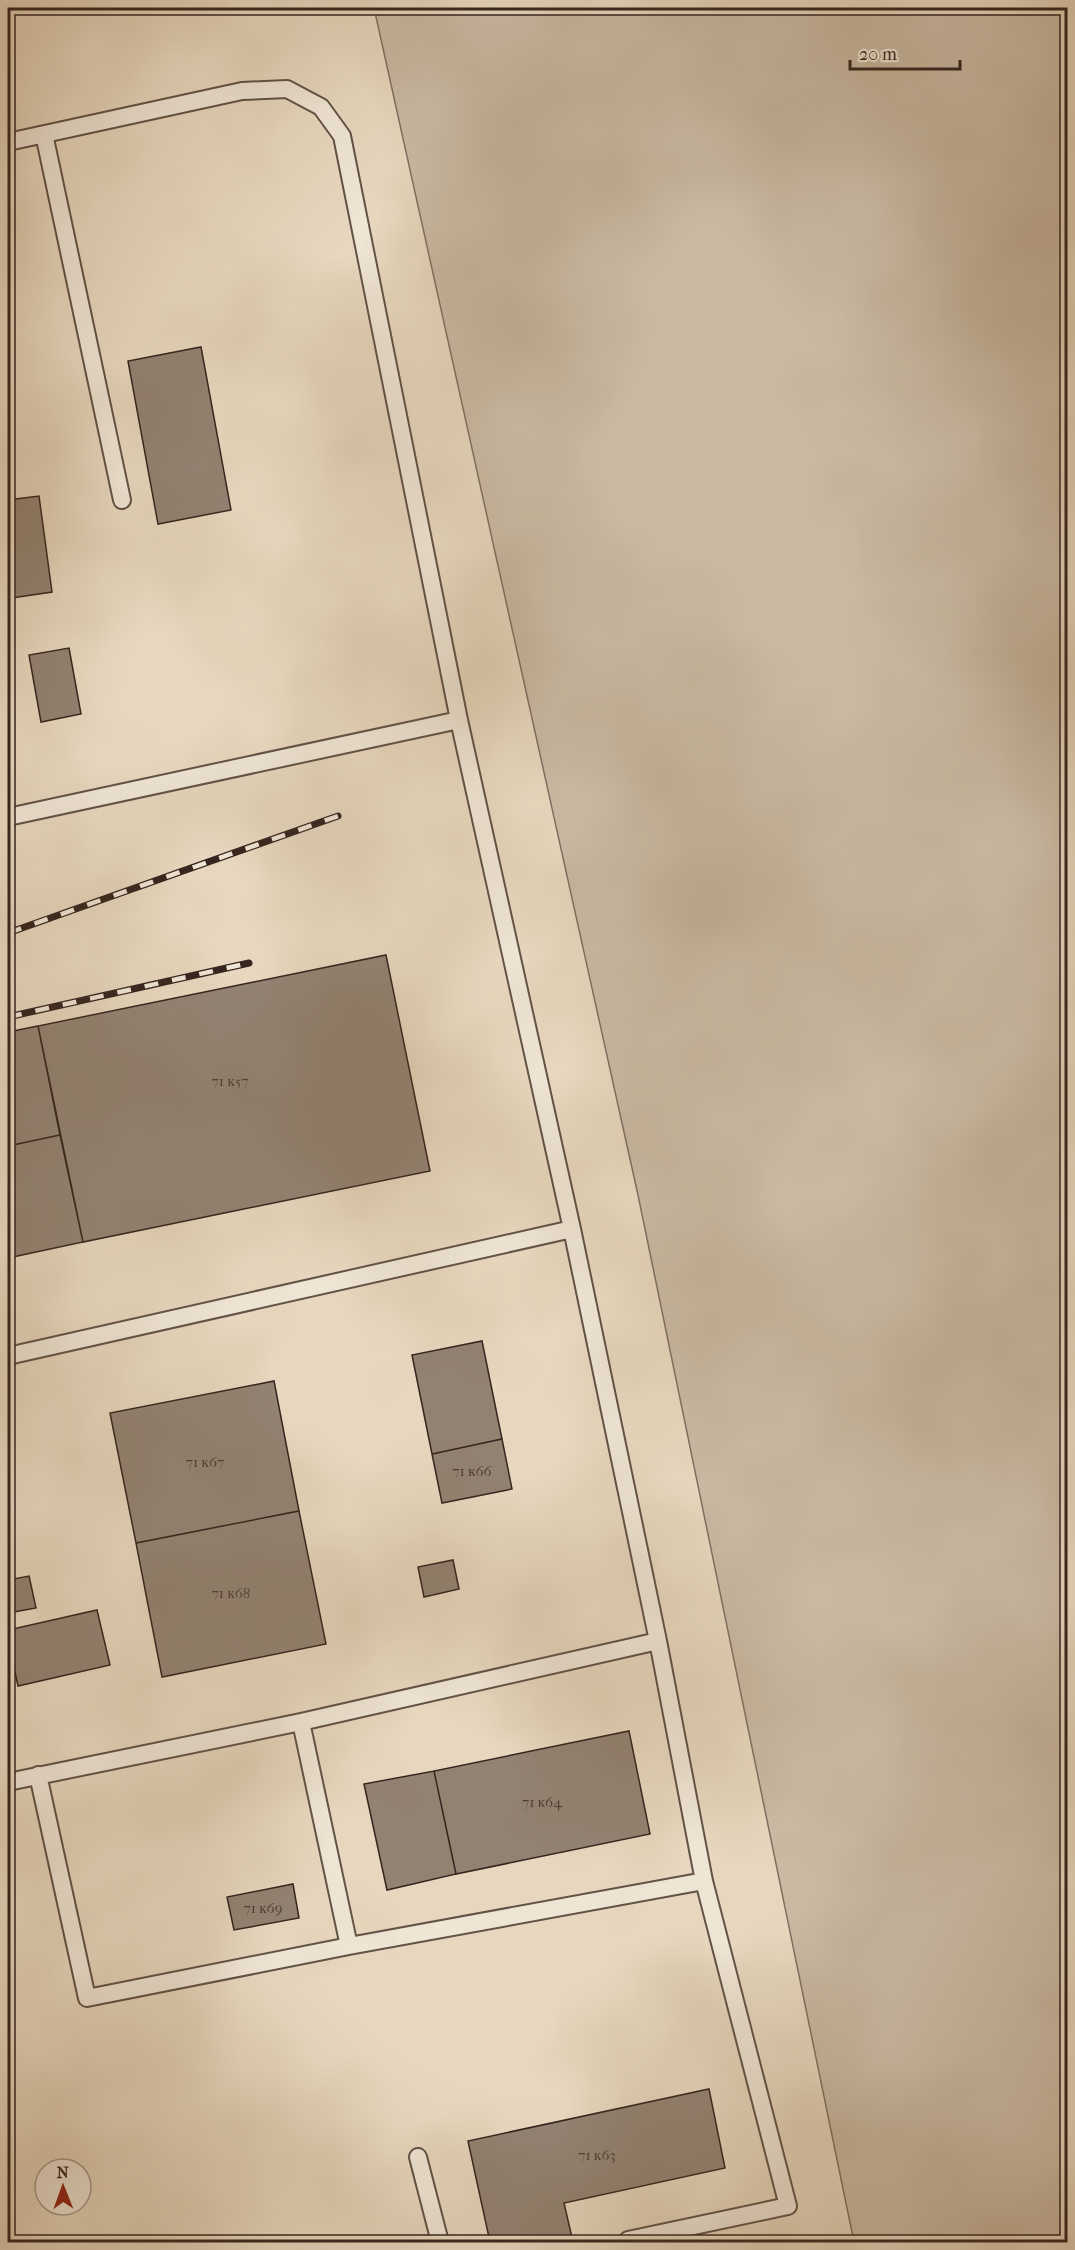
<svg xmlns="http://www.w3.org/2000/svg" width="1075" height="2250" viewBox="0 0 1075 2250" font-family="'IM FELL French Canon',serif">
	<rect width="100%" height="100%" fill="#e7d7be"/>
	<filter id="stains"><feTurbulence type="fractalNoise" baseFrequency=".00333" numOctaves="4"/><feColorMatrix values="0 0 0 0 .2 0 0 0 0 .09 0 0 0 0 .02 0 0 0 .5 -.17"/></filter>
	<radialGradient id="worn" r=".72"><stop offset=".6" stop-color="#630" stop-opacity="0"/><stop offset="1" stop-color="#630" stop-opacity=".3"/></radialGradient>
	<!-- green -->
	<path fill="#c9b9a3" stroke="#806f61" stroke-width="1.5" d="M374,8H1067V2242H854L638,1195Z"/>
	<!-- building -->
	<path fill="#928272" stroke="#36251f" stroke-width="1.5" d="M201,347L231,510L158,524L128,361Z
		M39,496L52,592L12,598L8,563V500Z
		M69,648L81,714L41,722L29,655Z
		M386,955L430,1171L83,1242L38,1026Z
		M38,1026L60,1135L8,1146V1032Z
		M60,1135L83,1242L8,1258V1146Z
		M482,1341L502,1439L432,1454L412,1355Z
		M274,1381L299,1511L136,1543L110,1413Z
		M502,1439L512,1489L442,1503L432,1454Z
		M299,1511L326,1644L162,1677L136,1543Z
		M453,1560L459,1589L424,1597L418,1567Z
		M29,1576L36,1608L8,1613V1580Z
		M97,1610L110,1665L18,1686L8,1640V1630Z
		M629,1731L650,1834L456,1874L434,1771Z
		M434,1771L456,1874L387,1890L364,1784Z
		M293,1884L299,1918L234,1930L227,1897Z
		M709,2089L725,2168L564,2203L573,2242H490L468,2141Z"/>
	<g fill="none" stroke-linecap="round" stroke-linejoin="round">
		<defs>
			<path id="lane" d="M44,134L122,500
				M8,142L242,91L287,89L321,107L342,136L459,720
				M8,817L459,720L572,1229L658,1641L301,1722L8,1782
				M8,1356L572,1229
				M301,1722L349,1946L704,1881L658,1641
				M38,1775L87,1998L349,1946
				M418,2157L440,2242
				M628,2242V2240L788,2206L704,1881"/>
		</defs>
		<!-- lane casing -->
		<use href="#lane" stroke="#625247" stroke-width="20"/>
		<!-- lane -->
		<use href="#lane" stroke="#efe5d5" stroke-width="16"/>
		<defs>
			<path id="rail" d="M8,933L338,816
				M8,1017L249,963"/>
		</defs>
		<!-- rail casing -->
		<use href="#rail" stroke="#36251f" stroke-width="7"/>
		<!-- rail -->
		<use href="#rail" stroke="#efe5d5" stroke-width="4.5" stroke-dasharray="14" stroke-linecap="butt"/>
	</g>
	<g text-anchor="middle" stroke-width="5" stroke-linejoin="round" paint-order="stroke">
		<!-- number labels -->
		<g font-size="15" fill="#4d3c34">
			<text x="230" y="1086">71 к57</text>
			<text x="205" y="1467">71 к67</text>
			<text x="472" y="1476">71 к66</text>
			<text x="231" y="1598">71 к68</text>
			<text x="542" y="1807">71 к64</text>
			<text x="263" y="1913">71 к69</text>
			<text x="597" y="2160">71 к63</text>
		</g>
	</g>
	<!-- margin -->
	<rect width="1075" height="2250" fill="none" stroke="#e7d7be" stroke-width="30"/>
	<rect x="9" y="9" width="1057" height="2232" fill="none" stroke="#36251f" stroke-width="3"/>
	<rect x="15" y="15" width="1045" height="2220" fill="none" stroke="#36251f" stroke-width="1.5"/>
	<!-- north arrow -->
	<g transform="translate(63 2187) rotate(359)"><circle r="28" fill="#efe5d5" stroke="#a5988c" stroke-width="1.5"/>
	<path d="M0-4.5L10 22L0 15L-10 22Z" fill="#8f2418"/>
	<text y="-9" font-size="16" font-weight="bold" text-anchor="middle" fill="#36251f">N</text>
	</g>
	<!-- scale -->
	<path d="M850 60v9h110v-9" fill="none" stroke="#36251f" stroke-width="3"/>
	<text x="859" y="60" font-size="18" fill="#36251f" stroke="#efe5d5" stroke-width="4.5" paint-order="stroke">20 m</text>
	<rect width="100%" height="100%" filter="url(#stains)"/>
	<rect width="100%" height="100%" fill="url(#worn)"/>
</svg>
